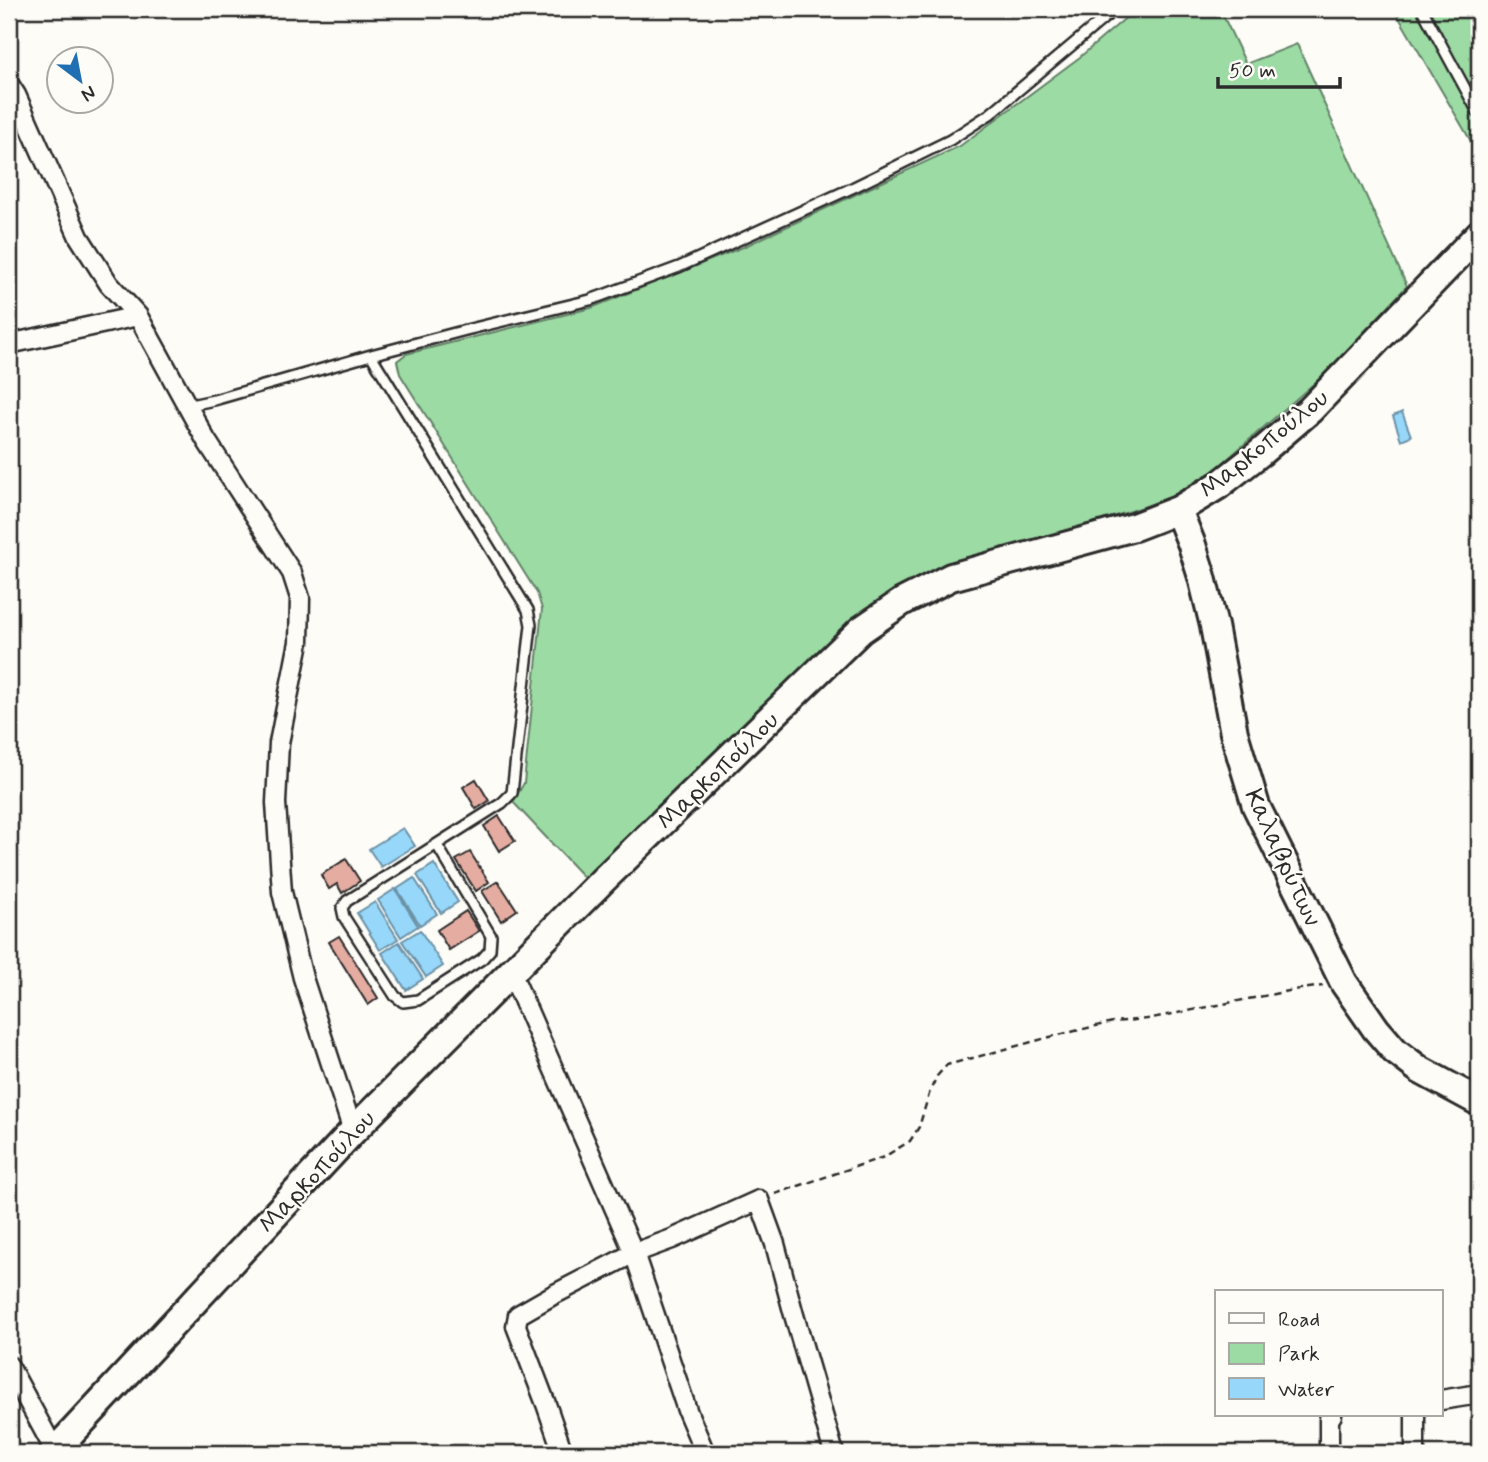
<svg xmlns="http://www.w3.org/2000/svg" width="1488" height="1462" viewBox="0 0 1488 1462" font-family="Mynerve,sans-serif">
	<rect width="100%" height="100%" fill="#fdfcf7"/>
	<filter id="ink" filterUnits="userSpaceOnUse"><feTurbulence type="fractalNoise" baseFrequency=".0143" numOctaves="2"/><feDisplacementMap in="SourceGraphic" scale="14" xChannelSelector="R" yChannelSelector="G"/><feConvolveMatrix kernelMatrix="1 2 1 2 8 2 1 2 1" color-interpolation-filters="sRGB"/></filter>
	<g filter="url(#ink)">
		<!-- green -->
		<path fill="#9cdba4" stroke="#648368" stroke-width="2" d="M1136,9H1220L1246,64L1297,44L1407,286L1326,373L1209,475L1180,493L1150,505L976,560L936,571L589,883L513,802L524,783L542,609L537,593L400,374L397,361L406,354L591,308L743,247L960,146L1080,57Z
			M1394,9H1479V155Z"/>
		<!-- water -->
		<path fill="#97d7f9" stroke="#6c92a7" stroke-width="2" d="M1402,412L1411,436L1401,440L1393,416Z
			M403,828L415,846L381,867L369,849Z
			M434,864L458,902L441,913L417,875Z
			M414,878L437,914L420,925L397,889Z
			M395,889L418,926L401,937L378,900Z
			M375,902L398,939L380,950L357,913Z
			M420,930L443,966L426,977L402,941Z
			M399,942L423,979L406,990L382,953Z"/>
		<!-- building -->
		<path fill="#e5aca1" stroke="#2b2b2b" stroke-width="2" d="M476,779L489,801L476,809L463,787Z
			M499,816L515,841L499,851L484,826Z
			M470,852L489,882L476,891L456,860Z
			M346,859L360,881L342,893L337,884L329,889L321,875Z
			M498,881L517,910L501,921L482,891Z
			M466,911L479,931L449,950L437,930Z
			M339,936L378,998L368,1005L329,942Z"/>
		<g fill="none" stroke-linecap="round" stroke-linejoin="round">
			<defs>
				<path id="lane" d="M1422,9L1479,114
					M371,355L528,610L531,625L512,793L502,803L347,901L342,908L344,917L395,996L403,1002L418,1000L482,959L490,950L491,936L437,845
					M186,406L214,400L371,355L466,330L590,300L679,267L854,187L950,140L990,114L1115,9"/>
				<path id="street" d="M9,84L16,95L79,237L109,284L138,316L206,440L292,573L300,598L299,642L279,743L276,803L282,892L303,978L353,1131
					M9,344L138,316
					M511,972L634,1253L688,1413L705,1453
					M9,1366L55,1451
					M1441,1400L1479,1394
					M1415,1415V1453
					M563,1453L546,1404L516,1326L518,1315L553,1295L634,1253L672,1239L759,1200L775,1244L794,1315L834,1453
					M1329,1453V1419L1332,1415"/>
				<path id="secondary" d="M1178,510L1192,545L1202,577L1214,626L1234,733L1256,806L1344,983L1376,1029L1395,1051L1420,1070L1479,1102
					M53,1453L353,1131L603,880L861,630L902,602L951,577L1134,527L1178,510L1219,485L1260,453L1310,410L1479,234"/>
			</defs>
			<!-- lane casing -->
			<use href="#lane" stroke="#2b2b2b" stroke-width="14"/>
			<!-- street casing -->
			<use href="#street" stroke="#2b2b2b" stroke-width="23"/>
			<!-- secondary casing -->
			<use href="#secondary" stroke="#2b2b2b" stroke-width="32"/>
			<!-- path -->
			<path stroke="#2b2b2b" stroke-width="2.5" stroke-dasharray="7 5" stroke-linecap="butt" d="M775,1194L884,1157L910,1141L919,1127L930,1091L937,1076L947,1065L1050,1037L1113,1022L1147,1019L1294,990L1323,986"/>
			<!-- lane -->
			<use href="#lane" stroke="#fdfcf7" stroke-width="9"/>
			<!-- street -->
			<use href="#street" stroke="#fdfcf7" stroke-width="18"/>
			<!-- secondary -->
			<use href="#secondary" stroke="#fdfcf7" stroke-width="26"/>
		</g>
	</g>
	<g text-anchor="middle" stroke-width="5" stroke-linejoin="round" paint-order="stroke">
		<!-- street labels -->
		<g font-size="26" fill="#2b2b2b" stroke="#fdfcf7">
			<text transform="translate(1263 443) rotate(-39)" y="9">Μαρκοπούλου</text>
			<text transform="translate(717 770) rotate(-44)" y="9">Μαρκοπούλου</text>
			<text transform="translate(1284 857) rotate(65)" y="9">Καλαβρύτων</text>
			<text transform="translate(316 1171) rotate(-47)" y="9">Μαρκοπούλου</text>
		</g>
	</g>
	<!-- margin -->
	<rect width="1488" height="1462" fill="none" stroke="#fdfcf7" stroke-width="35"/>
	<rect x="18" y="18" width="1453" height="1427" fill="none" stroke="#2b2b2b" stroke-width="2.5" filter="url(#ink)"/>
	<!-- legend -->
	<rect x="1215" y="1290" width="228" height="126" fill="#fdfcf7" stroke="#a9a8a5" stroke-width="2"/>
	<rect x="1229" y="1313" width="35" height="10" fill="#fdfcf7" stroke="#a9a8a5" stroke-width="2"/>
	<text x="1278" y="1326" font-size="21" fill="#2b2b2b">Road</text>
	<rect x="1229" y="1343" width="35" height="21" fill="#9cdba4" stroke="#a9a8a5" stroke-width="2"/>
	<text x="1278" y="1360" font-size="21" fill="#2b2b2b">Park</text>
	<rect x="1229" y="1378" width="35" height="21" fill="#97d7f9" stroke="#a9a8a5" stroke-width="2"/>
	<text x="1278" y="1396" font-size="21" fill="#2b2b2b">Water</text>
	<!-- north arrow -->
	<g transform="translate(80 80) rotate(148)"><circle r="33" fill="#fdfcf7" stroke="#a9a8a5" stroke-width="2"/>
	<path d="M0-5L12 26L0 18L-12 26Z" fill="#1f6fb2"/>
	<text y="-10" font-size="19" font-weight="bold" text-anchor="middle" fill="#2b2b2b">N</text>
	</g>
	<!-- scale -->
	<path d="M1218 77v10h122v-10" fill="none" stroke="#2b2b2b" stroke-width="3.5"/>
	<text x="1229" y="77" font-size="21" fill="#2b2b2b" stroke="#fdfcf7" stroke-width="5" paint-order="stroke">50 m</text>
</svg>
